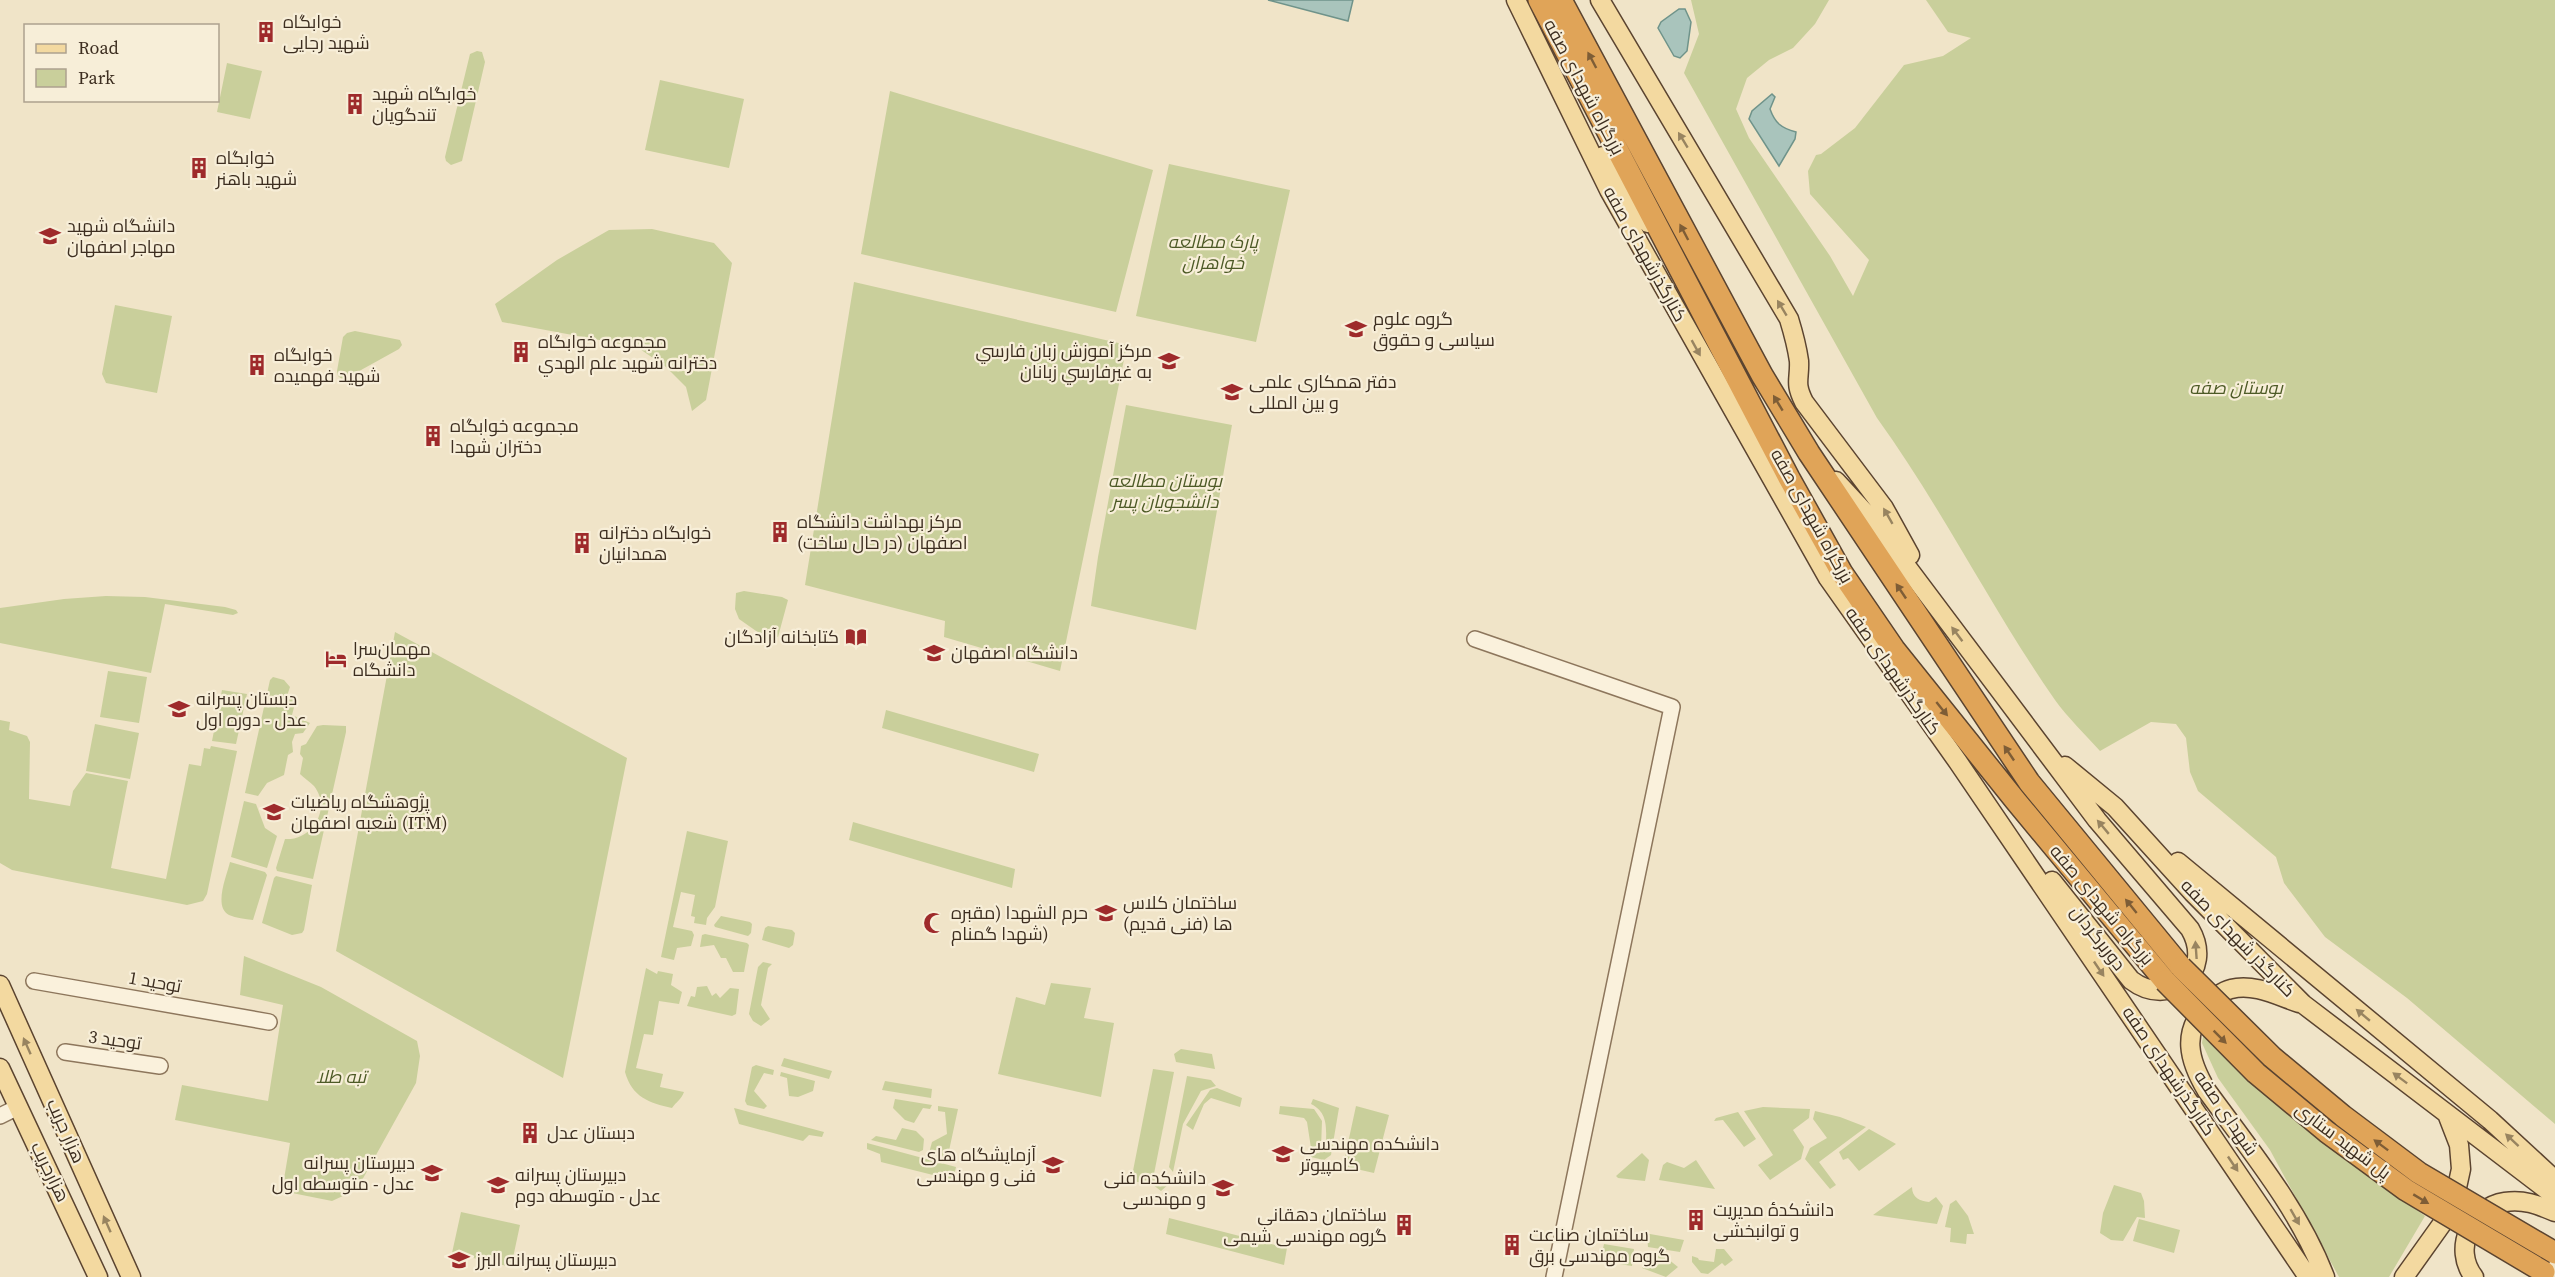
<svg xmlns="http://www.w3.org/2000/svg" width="2555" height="1277" viewBox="0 0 2555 1277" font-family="'Source Serif 4',Cairo,serif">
	<rect width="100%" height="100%" fill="#f0e4c8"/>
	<!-- green -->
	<path fill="#c9cf9b" d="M1691,0H1829L1815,24L1793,48L1769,60L1747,78L1736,109L1749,138L1830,256L1853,296L1869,260L1810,194L1808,171L1816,155L1821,154L1855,128L1904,65L1943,56L1971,38L1948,32L1926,0H2555V1124L2407,998L2325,937L2284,883L2276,857L2198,791L2190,772L2186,738L2176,724L2151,722L2100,751C2085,734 2068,718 2055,700C1991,608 1942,508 1877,418L1684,73L1699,34Z
		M477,51L482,52L485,62L462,161L451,165L446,161L445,157L470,54Z
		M227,63L262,71L250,119L217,112Z
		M660,80L744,99L729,168L645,150Z
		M890,91L1153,170L1116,312L861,254Z
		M1169,164L1290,190L1256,342L1136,316Z
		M652,229L714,243L732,263L706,400L692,411L686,387L666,367L637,347L502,322L495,304L557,260L609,230Z
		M854,282L1127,345L1060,671L944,637L945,621L805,585Z
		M115,305L172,316L157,393L106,383L102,374Z
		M355,331L400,340L402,345L399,349L343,380L338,376L337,371L343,337L347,333Z
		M1126,405L1232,425L1196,630L1091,606L1098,557Z
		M744,591L782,597L788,600L778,637L759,633L739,619L735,609L736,593Z
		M106,596L145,597L225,607L236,610L238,613L233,615L165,604L151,673L0,643V608L64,599Z
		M395,632L627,758L563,1078L336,951Z
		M108,671L147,677L139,723L100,717Z
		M273,677L284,680L290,687L287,696L296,700L292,715L310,723L303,733L295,734L292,742L293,752L288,755L284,775L267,783L258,796L245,793L270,680Z
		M222,690L247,694L236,744L212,741Z
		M886,710L1039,754L1034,772L882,728Z
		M0,720L10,722L9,730L27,736L30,742L29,799L70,806L73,791L86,773L128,781L111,868L166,879L189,764L201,766L204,748L210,749L211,746L237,751L207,894L203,901L187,905L12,870L0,863Z
		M95,724L139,733L130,779L86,771Z
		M323,725L346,726V732L313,879L277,871L276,868L285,839C312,841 332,809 314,786C310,782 304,778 300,774L303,758L300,754L301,746L306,744L317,726Z
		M244,801L256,804L265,828L277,836L267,868L231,857Z
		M853,822L1015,869L1012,888L849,840Z
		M687,831L728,841L715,907L707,918L706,925L694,923L695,917L691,916L695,895L681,892L673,927L692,931L694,935L691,946L677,948L674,960L661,957Z
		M230,862L265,872L267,875L253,920C245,919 236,918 229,915C213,907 227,875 230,862Z
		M276,876L312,885L304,930L302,933L292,935L262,923L274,878Z
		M721,916L750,922L752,924L751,933L748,936L715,927L714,925Z
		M768,926L792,930L795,933L793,945L789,948L762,940L765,928Z
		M705,934L747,943L749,945L744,972H733L726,958H721L714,945L700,947L702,935Z
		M244,956L321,987L417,1041L420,1056L416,1083L361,1182L345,1195L332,1201L282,1191L290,1143L175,1120L182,1085L268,1101L283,1005L240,995Z
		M763,962L772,964L768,968L761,1005L770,1019L761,1026L753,1021L749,1014L758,967Z
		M646,968L657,974L658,971L673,974L671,985L682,992L679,1004L659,1001L653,1035L644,1034L636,1068L663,1074L660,1087L684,1092C681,1100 676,1102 672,1108C649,1103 632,1097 625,1072Z
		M1051,983L1091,988L1084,1018L1114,1023L1101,1097L998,1074L1016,997L1045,1005Z
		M707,986L712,996L716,993L720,998L730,988L739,989L736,1014L732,1016L687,1006L691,996L695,997L697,987Z
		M2204,1031L2326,1145L2425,1216L2389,1277H2339L2270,1150L2218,1078L2202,1043Z
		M1181,1049L1212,1054L1215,1069L1176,1062L1174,1054Z
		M784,1058L832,1071L829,1079L781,1066Z
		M756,1065L774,1070L773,1075L764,1073L754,1091L767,1106L764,1109L747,1105L745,1101L752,1067Z
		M1153,1069L1174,1072L1153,1179L1170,1183L1161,1191L1152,1184L1131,1181Z
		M781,1072L815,1081L813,1091L798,1097L789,1096L787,1078L780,1076Z
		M1187,1076L1211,1080L1216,1086L1201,1091L1183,1124L1173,1172L1169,1167Z
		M885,1081L932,1089L931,1098L882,1090Z
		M1217,1088L1242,1098L1240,1107L1211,1098L1204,1104L1193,1130L1186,1125L1210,1090Z
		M895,1099L932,1105L930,1109L923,1108L914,1123L905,1120L893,1108Z
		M1313,1099L1339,1108L1331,1155L1324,1160L1311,1157V1153H1319L1326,1146C1326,1129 1329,1113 1311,1104Z
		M938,1106L958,1109L947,1160L929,1153L932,1142L947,1134L945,1112L938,1111Z
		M1280,1106L1314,1109L1322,1121L1321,1148H1311L1307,1122L1304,1118L1279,1114Z
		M1356,1106L1389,1115L1374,1173L1343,1166Z
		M1763,1107L1810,1109L1809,1118L1793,1130L1804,1147L1801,1159L1770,1180L1758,1165L1773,1155L1744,1111Z
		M734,1108L738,1109L824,1132L822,1137L809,1135L803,1141L739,1124Z
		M1815,1111L1840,1117L1866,1127L1819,1162L1836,1185L1830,1189L1805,1159L1810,1148L1827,1138L1813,1119Z
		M1738,1112L1756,1139L1744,1147L1723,1120L1714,1121L1716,1118Z
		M902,1128L916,1131L924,1139L923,1150L919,1152L871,1140L876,1136L896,1140Z
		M1869,1129L1896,1144L1859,1171L1848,1158L1843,1160L1839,1152Z
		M867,1143L956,1167L953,1180L881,1162L880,1154L867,1149Z
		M1642,1153L1649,1160L1645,1181L1618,1178L1616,1176Z
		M1696,1160L1715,1189L1659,1180L1663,1165L1667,1162L1684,1168Z
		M2114,1185L2141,1193L2144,1201L2145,1218L2137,1217L2123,1241L2111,1240L2100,1233L2103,1213Z
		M1912,1187C1912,1198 1920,1201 1929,1202L1936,1197L1943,1206L1937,1224L1873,1215Z
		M1956,1200L1968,1216L1974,1234H1967L1966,1244L1950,1242L1951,1228L1945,1227L1950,1204Z
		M461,1212L520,1225L511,1267L452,1253Z
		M1169,1218L1287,1248L1284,1265L1166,1234Z
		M2139,1219L2180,1230L2174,1253L2133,1241Z
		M1650,1234L1684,1240L1680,1252L1648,1247L1647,1235Z
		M1604,1244L1634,1249L1632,1266L1600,1261Z
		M1716,1249H1724L1733,1260L1725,1266L1722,1263L1708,1274L1701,1273L1692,1262V1256L1698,1258L1699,1260L1714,1262Z
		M1645,1251L1668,1259L1678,1267L1666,1277L1642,1268Z"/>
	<!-- water -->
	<path fill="#a9c4bc" stroke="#6f938a" stroke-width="1.5" d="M1268,0H1353L1348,21Z
		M1679,9H1685L1691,22L1687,51L1680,58L1674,56L1658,28L1661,22Z
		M1772,94L1775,97L1770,109C1775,123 1781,128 1796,132L1795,139L1779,166L1749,119L1752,111Z"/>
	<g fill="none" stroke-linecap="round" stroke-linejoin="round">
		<defs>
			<path id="minor" d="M1475,639L1672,707L1554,1277
				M34,981L269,1022
				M65,1052L160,1066
				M0,1116L18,1107"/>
			<path id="major" d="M1516,0L1609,190L1828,578L1958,762L2308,1277
				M1600,0L1789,319C1793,332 1797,347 1799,361C1800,380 1794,382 1804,402L1884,508L1910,555
				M1603,156L1648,223
				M1836,481L1871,519L2097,820L2190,929C2215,972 2170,1010 2131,980L2052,881
				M2065,766L2115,807L2193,893L2303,1004L2555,1196
				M2178,862L2490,1120L2555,1180
				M0,985L131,1277
				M2299,1003C2278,996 2254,983 2231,989C2222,991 2215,998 2209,1004C2180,1031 2189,1061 2207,1091C2250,1150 2299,1209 2325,1277
				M0,1068L98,1277
				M2404,1277L2449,1214L2456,1192L2461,1169L2459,1145L2447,1114
				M2474,1277C2452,1249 2471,1207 2505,1202C2524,1199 2538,1205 2555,1212"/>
			<path id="highway" d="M1539,0L1789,478L1842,573L1894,649L2015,800L2165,981
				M1561,0L1762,375L1809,453L2029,782L2181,967"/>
		</defs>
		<!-- minor casing -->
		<use href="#minor" stroke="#8d765c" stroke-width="18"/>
		<!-- major casing -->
		<use href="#major" stroke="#5b4430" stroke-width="21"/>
		<!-- highway casing -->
		<use href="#highway" stroke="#5b4430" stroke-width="24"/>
		<!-- minor -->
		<use href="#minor" stroke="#faf1dc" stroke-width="15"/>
		<!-- major -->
		<use href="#major" stroke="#f3d9a0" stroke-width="18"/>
		<!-- highway -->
		<use href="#highway" stroke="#e0a458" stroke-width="21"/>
		<defs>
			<path id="highway-bridge" d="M2181,967L2272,1057L2343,1116L2419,1173L2555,1253
				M2165,981L2256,1073L2327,1132L2406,1190L2544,1272"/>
		</defs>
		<!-- highway-bridge casing -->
		<use href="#highway-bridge" stroke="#5b4430" stroke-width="24" stroke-linecap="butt"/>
		<!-- highway-bridge -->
		<use href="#highway-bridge" stroke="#e0a458" stroke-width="21"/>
	</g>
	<!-- one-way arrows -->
	<defs><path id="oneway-solid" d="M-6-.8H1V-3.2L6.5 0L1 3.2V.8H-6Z" transform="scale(1.5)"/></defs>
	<g fill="#7e5d36">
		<use href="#oneway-solid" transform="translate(1592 60) rotate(-118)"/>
		<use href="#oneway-solid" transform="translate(1684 232) rotate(-118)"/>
		<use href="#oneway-solid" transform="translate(1778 403) rotate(-121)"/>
		<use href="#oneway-solid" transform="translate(1901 591) rotate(-124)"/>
		<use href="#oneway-solid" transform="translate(1942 709) rotate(51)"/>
		<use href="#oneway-solid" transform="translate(2009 753) rotate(-124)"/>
		<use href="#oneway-solid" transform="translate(2131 906) rotate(-129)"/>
		<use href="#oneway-solid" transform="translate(2220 1037) rotate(45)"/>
		<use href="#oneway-solid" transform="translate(2381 1145) rotate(-143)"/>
		<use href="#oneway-solid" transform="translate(2421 1199) rotate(31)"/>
	</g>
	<g fill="#988460">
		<use href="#oneway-solid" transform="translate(1683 140) rotate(-121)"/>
		<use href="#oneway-solid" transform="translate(1782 308) rotate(-121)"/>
		<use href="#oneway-solid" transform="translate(1696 348) rotate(61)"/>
		<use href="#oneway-solid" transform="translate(1888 516) rotate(-120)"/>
		<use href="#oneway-solid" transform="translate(1957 634) rotate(-127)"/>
		<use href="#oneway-solid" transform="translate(2103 827) rotate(-130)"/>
		<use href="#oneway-solid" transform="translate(2196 950) rotate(-94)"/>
		<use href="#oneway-solid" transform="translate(2099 969) rotate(56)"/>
		<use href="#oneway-solid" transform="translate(2363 1015) rotate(-140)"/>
		<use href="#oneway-solid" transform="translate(27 1046) rotate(-114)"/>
		<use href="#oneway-solid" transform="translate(2400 1078) rotate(-143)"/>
		<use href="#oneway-solid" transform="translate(2512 1140) rotate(-137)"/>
		<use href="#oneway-solid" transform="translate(2233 1164) rotate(56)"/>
		<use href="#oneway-solid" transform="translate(2295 1217) rotate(60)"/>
		<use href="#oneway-solid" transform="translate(107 1224) rotate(-114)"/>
	</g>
	<!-- icons -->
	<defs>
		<symbol id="building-bare" viewBox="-9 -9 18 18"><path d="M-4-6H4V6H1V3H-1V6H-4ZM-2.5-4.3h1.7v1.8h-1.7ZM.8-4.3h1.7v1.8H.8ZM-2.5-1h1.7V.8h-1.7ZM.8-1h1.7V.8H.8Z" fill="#9e2a2b" stroke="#f7eed8" stroke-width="2.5" paint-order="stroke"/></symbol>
		<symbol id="university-bare" viewBox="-9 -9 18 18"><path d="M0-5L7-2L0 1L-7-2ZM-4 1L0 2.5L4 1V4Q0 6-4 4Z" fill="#9e2a2b" stroke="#f7eed8" stroke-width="2.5" paint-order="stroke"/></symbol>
		<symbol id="library-bare" viewBox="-9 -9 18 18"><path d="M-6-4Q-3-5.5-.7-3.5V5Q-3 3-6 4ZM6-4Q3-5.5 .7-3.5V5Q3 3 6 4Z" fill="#9e2a2b" stroke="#f7eed8" stroke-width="2.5" paint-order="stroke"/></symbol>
		<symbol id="hotel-bare" viewBox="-9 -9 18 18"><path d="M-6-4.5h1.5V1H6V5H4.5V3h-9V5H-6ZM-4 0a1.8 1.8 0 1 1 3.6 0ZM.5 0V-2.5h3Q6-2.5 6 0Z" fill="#9e2a2b" stroke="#f7eed8" stroke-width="2.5" paint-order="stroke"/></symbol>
		<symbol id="school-bare" viewBox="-9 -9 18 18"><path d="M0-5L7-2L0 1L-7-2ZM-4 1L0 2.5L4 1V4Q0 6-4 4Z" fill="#9e2a2b" stroke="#f7eed8" stroke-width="2.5" paint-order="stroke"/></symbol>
		<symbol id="mosque-bare" viewBox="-9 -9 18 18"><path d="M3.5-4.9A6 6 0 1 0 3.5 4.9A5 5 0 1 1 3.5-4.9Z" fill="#9e2a2b" stroke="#f7eed8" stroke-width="2.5" paint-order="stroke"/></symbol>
	</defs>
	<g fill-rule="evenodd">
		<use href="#building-bare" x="251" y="17" width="30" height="30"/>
		<use href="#building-bare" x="340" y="89" width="30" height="30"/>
		<use href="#building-bare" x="184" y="153" width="30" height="30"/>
		<use href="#university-bare" x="35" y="221" width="30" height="30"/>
		<use href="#university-bare" x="1341" y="314" width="30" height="30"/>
		<use href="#building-bare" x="506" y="337" width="30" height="30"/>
		<use href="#university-bare" x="1154" y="346" width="30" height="30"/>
		<use href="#building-bare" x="242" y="350" width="30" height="30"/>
		<use href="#university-bare" x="1217" y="377" width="30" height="30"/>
		<use href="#building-bare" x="418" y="421" width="30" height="30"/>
		<use href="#building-bare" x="765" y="517" width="30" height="30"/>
		<use href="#building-bare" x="567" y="528" width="30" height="30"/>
		<use href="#library-bare" x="841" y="622" width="30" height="30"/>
		<use href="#university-bare" x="919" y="638" width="30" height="30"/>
		<use href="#hotel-bare" x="321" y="644" width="30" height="30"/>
		<use href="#school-bare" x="164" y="694" width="30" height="30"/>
		<use href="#university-bare" x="259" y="797" width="30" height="30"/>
		<use href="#school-bare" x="1091" y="898" width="30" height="30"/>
		<use href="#mosque-bare" x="919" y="908" width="30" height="30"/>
		<use href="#building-bare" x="515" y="1118" width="30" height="30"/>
		<use href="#university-bare" x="1268" y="1139" width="30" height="30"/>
		<use href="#university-bare" x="1038" y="1150" width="30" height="30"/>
		<use href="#school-bare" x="417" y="1158" width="30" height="30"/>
		<use href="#school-bare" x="483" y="1170" width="30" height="30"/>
		<use href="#university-bare" x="1208" y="1173" width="30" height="30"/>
		<use href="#building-bare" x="1681" y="1205" width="30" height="30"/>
		<use href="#building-bare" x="1389" y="1210" width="30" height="30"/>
		<use href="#building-bare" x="1497" y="1230" width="30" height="30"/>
		<use href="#school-bare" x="444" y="1245" width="30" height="30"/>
	</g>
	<g text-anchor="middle" stroke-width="4.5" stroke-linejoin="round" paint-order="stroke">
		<!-- poi labels -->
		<g font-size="18" fill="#3d2e20" stroke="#f7eed8" text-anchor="start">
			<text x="283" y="28">خوابگاه<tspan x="283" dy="21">شهید رجایی</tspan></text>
			<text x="372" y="100">خوابگاه شهید<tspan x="372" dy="21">تندگویان</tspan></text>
			<text x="216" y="164">خوابگاه<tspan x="216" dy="21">شهید باهنر</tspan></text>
			<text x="67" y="232">دانشگاه شهید<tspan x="67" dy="21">مهاجر اصفهان</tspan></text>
			<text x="1373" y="325">گروه علوم<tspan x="1373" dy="21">سیاسی و حقوق</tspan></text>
			<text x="538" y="348">مجموعه خوابگاه<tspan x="538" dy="21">دخترانه شهيد علم الهدي</tspan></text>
			<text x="1152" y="357" text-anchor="end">مرکز آموزش زبان فارسي<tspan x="1152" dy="21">به غيرفارسي زبانان</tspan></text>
			<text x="274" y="361">خوابگاه<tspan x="274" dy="21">شهید فهمیده</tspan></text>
			<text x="1249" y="388">دفتر همکاری علمی<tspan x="1249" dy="21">و بین المللی</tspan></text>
			<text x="450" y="432">مجموعه خوابگاه<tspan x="450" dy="21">دختران شهدا</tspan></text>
			<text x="797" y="528">مرکز بهداشت دانشگاه<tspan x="797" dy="21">اصفهان (در حال ساخت)</tspan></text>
			<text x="599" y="539">خوابگاه دخترانه<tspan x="599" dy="21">همدانیان</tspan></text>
			<text x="839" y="643" text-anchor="end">کتابخانه آزادگان</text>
			<text x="353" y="655">مهمان‌سرا<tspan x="353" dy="21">دانشگاه</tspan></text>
			<text x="951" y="659">دانشگاه اصفهان</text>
			<text x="196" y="705">دبستان پسرانه<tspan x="196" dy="21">عدل - دوره اول</tspan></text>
			<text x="291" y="808">پژوهشگاه رياضيات<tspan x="291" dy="21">شعبه اصفهان (ITM)</tspan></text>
			<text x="1123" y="909">ساختمان کلاس<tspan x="1123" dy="21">ها (فنی قدیم)</tspan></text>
			<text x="951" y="919">حرم الشهدا (مقبره<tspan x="951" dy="21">شهدا گمنام)</tspan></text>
			<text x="547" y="1139">دبستان عدل</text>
			<text x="1300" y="1150">دانشکده مهندسی<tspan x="1300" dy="21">کامپیوتر</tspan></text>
			<text x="1036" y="1161" text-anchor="end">آزمایشگاه های<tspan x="1036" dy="21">فنی و مهندسی</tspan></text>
			<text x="415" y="1169" text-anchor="end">دبیرستان پسرانه<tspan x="415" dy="21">عدل - متوسطه اول</tspan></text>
			<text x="515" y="1181">دبیرستان پسرانه<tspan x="515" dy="21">عدل - متوسطه دوم</tspan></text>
			<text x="1206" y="1184" text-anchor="end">دانشکده فنی<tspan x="1206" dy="21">و مهندسی</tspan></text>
			<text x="1713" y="1216">دانشکدهٔ مدیریت<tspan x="1713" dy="21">و توانبخشی</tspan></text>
			<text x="1387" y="1221" text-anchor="end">ساختمان دهقانی<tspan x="1387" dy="21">گروه مهندسی شیمی</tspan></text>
			<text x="1529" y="1241">ساختمان صناعت<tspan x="1529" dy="21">گروه مهندسی برق</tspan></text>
			<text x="476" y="1266">دبیرستان پسرانه البرز</text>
		</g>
		<!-- street labels -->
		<g font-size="18" fill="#3d2e20" stroke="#f7eed8">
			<text transform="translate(1584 87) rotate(62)" y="6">بزرگراه شهدای صفه</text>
			<text transform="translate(1645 254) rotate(61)" y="6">کنارگذرشهدای صفه</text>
			<text transform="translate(1812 516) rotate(61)" y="6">بزرگراه شهدای صفه</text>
			<text transform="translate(1893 671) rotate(55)" y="6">کنارگذرشهدای صفه</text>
			<text transform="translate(2102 905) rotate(50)" y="6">بزرگراه شهدای صفه</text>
			<text transform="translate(2098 938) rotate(52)" y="6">دوربرگردان</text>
			<text transform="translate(2238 938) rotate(46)" y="6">کنارگذر شهدای صفه</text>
			<text transform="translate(155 982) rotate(10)" y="6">توحید 1</text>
			<text transform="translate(115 1040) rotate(8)" y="6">توحید 3</text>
			<text transform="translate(2169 1071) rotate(56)" y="6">کنارگذرشهدای صفه</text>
			<text transform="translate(2226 1113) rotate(56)" y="6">شهدای صفه</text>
			<text transform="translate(66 1131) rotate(66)" y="6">هزار جریب</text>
			<text transform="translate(2343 1141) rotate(37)" y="6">پل شهید ستاری</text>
			<text transform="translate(50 1172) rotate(64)" y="6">هزارجریب</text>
		</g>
		<!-- park labels -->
		<g font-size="18" font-style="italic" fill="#4d5a26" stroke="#f7eed8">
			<text x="1213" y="248">پارک مطالعه<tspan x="1213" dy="21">خواهران</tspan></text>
			<text x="2236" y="394">بوستان صفه</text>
			<text x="1165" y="487">بوستان مطالعه<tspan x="1165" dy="21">دانشجویان پسر</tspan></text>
			<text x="341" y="1083">تبه طلا</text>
		</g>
	</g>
	<!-- legend -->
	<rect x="24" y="24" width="195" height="78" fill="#f7eed8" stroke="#ada18e" stroke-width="1.5"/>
	<rect x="36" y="44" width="30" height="9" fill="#f3d9a0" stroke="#ada18e" stroke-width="1.5"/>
	<text x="78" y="54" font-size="18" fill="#3d2e20">Road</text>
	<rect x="36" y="69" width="30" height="18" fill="#c9cf9b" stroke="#ada18e" stroke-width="1.5"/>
	<text x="78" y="84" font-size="18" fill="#3d2e20">Park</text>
</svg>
